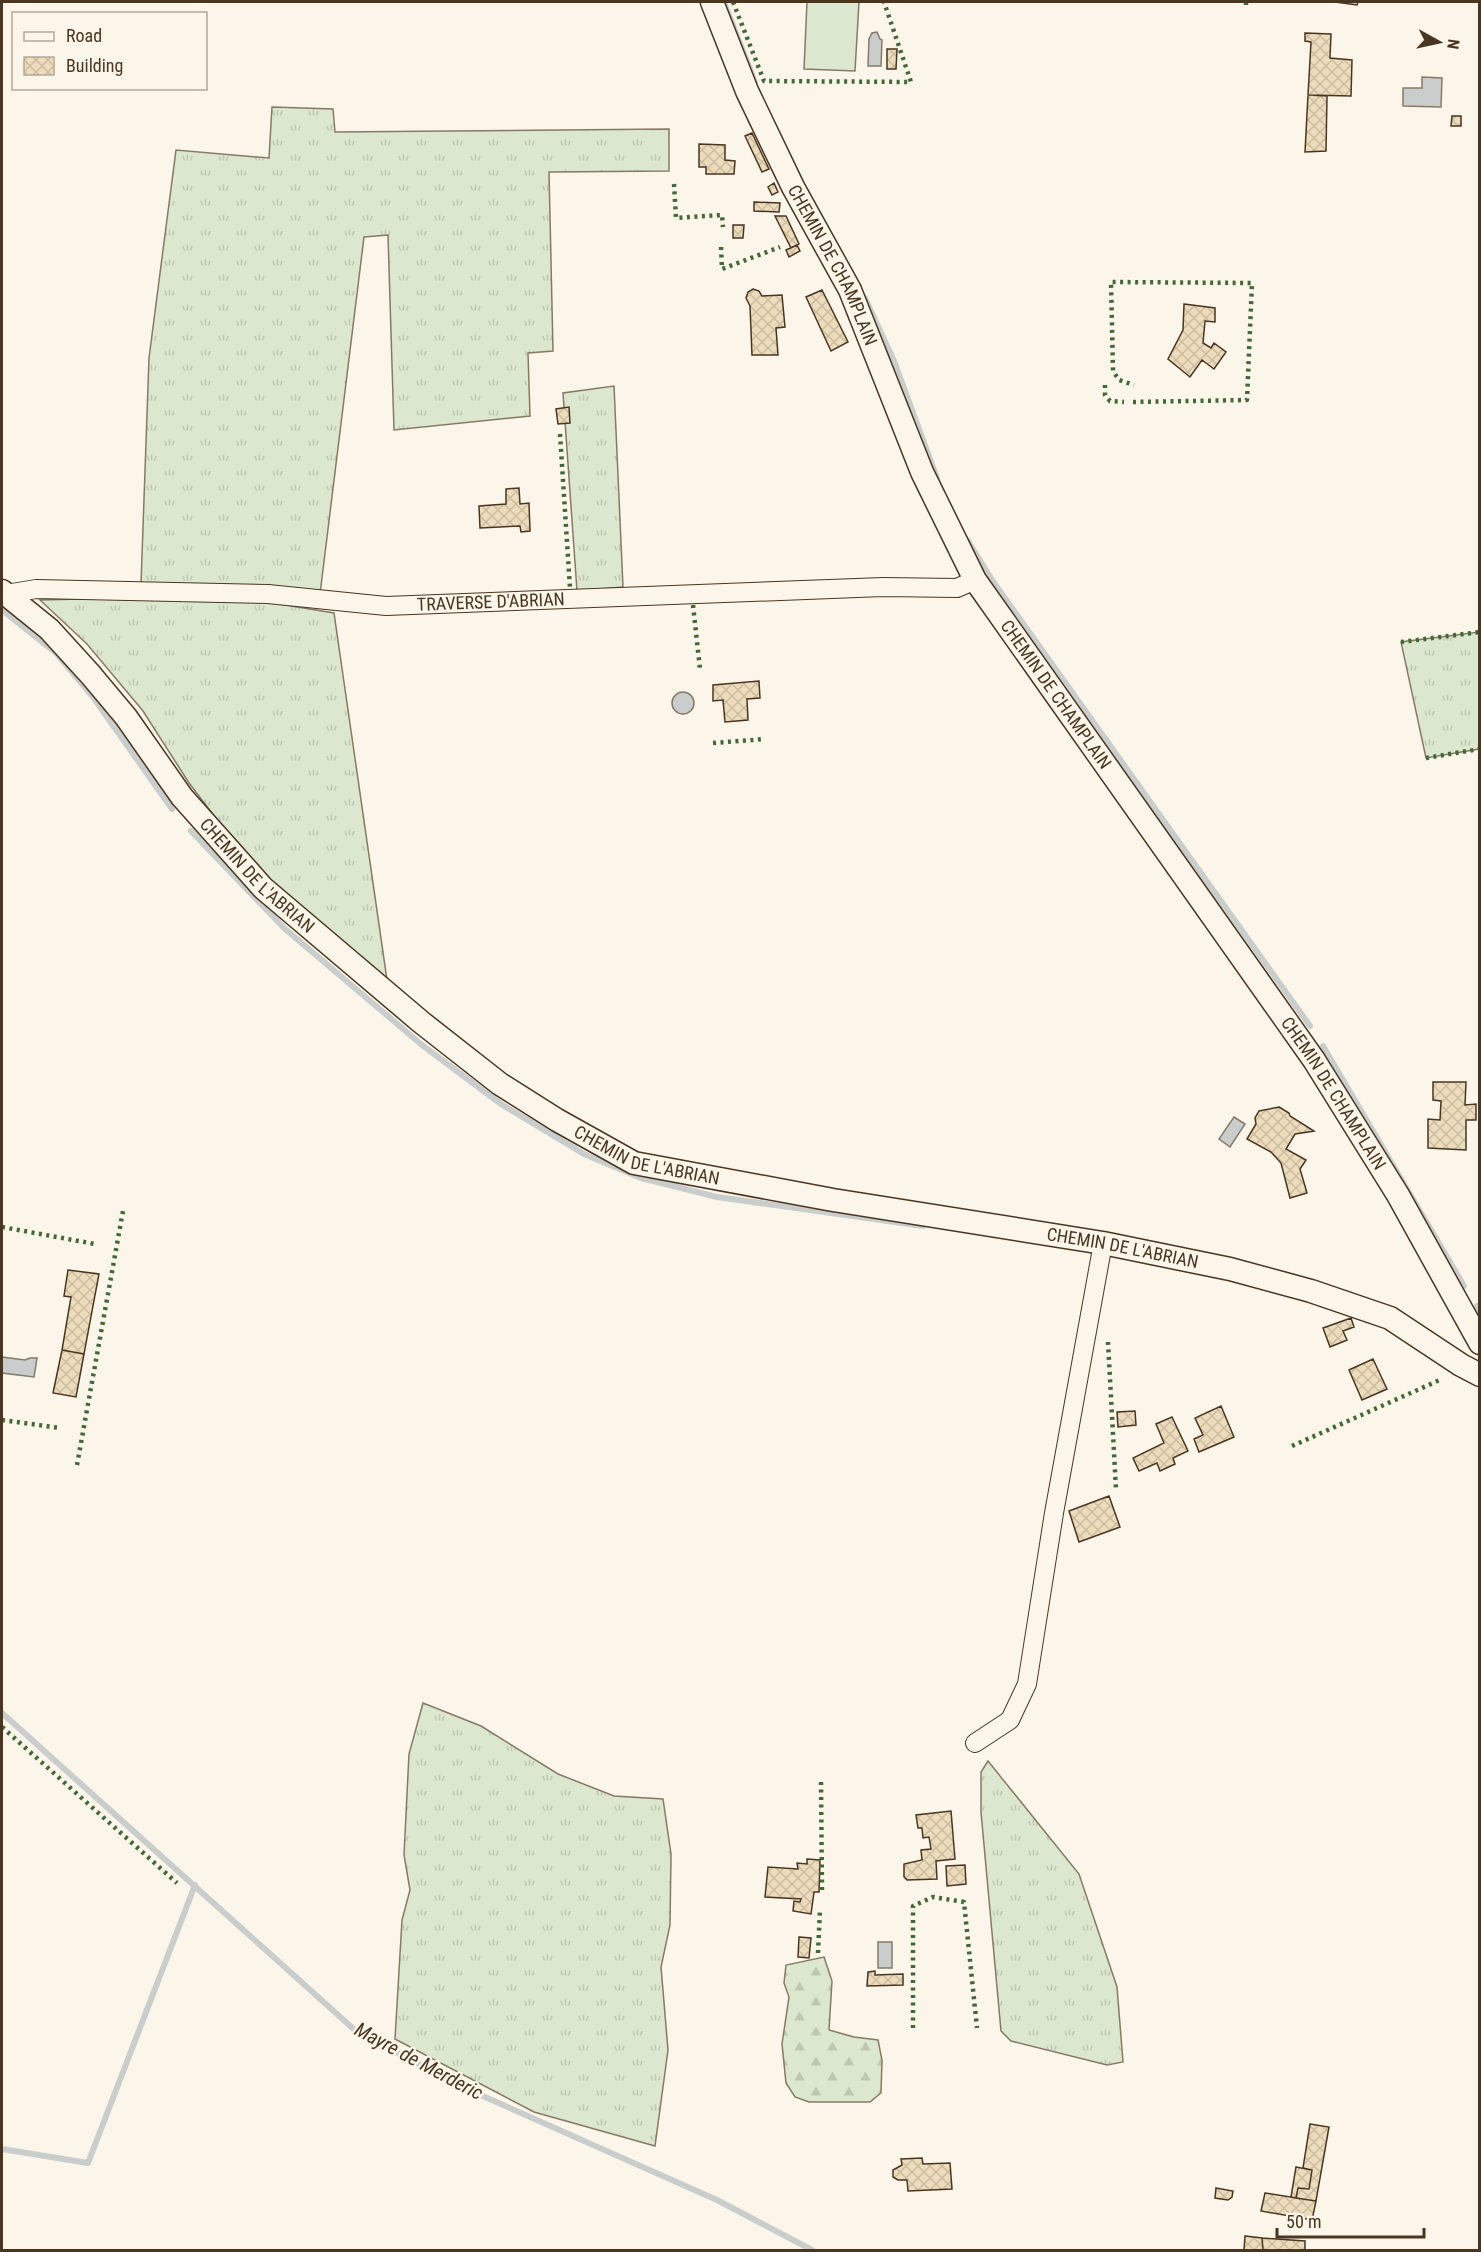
<svg xmlns="http://www.w3.org/2000/svg" width="1481" height="2252" viewBox="0 0 1481 2252" font-family="'Roboto Condensed',sans-serif">
	<defs>
		<pattern id="grass-tufts" width="24" height="20" patternUnits="userSpaceOnUse" patternTransform="scale(1.5)"><rect width="24" height="20" fill="#dce7d0"/><path d="M3 7l-1-3M5 7V3M7 7l1-3M15 17l-1-3M17 17v-4M19 17l1-3" fill="none" stroke="#bec7b2"/></pattern>
		<pattern id="forest-firs" width="22" height="20" patternUnits="userSpaceOnUse" patternTransform="scale(1.5)"><rect width="22" height="20" fill="#dce7d0"/><path d="M5 1l3.5 6h-7zM16 11l3.5 6h-7z" fill="#bec7b2"/></pattern>
		<pattern id="building-cross-hatch" width="8" height="8" patternUnits="userSpaceOnUse" patternTransform="scale(1.5)"><rect width="8" height="8" fill="#ecdcbc"/><path d="M0 0l8 8M0 8l8-8" fill="none" stroke="#ccbda1"/></pattern>
	</defs>
	<rect width="100%" height="100%" fill="#fbf6e9"/>
	<!-- grass -->
	<path fill="url(#grass-tufts)" stroke="#887966" stroke-width="1.5" d="M272,107L333,109L335,132L669,129V171L549,172L553,351L528,353L530,416L394,430L388,235L364,237L320,594L141,584L149,358L176,150L269,158Z
		M614,386L623,587L577,591L563,393Z
		M122,598L261,601L334,613L387,980L276,886L215,817L189,783L143,711L87,644L40,600Z
		M1479,632V749L1426,758L1401,642Z
		M423,1703L481,1726L558,1774L614,1796L663,1799L671,1854L670,1925L661,1967L668,2050L655,2146L534,2112L395,2039L402,1920L410,1890L404,1855L409,1754Z
		M988,1761L1079,1874L1117,1987L1123,2062L1107,2065L1011,2041L1001,2031L981,1812V1772Z"/>
	<!-- forest -->
	<path fill="url(#forest-firs)" stroke="#887966" stroke-width="1.5" d="M824,1957L832,1981L829,2030L854,2037L878,2040L882,2060L881,2093L870,2102H809L795,2097L786,2083L782,2044L789,1997L784,1983L786,1965Z"/>
	<!-- garden -->
	<path fill="#dce7d0" stroke="#887966" stroke-width="1.5" d="M807,2H859L855,71L804,69Z"/>
	<!-- water -->
	<path fill="#c9cecd" stroke="#887966" stroke-width="1.5" d="M877,32L880,39L882,40L881,66H868L869,39L872,33Z
		M1422,77L1442,78L1441,107L1403,106V88H1422Z
		M672 703a11 11 0 1 1 22 0a11 11 0 1 1-22 0Z
		M1234,1117L1245,1124L1230,1147L1219,1139Z
		M2,1357L25,1360L30,1358H37L34,1377L2,1373Z
		M878,1942H892V1968H878Z"/>
	<g fill="none" stroke-linecap="round" stroke-linejoin="round">
		<!-- stream -->
		<path stroke="#c9cecd" stroke-width="6" d="M724,2L755,82
			M865,298L894,361L937,478
			M968,541L992,580L1310,1026
			M2,610L56,653L93,697L172,809
			M191,831L284,928L422,1045L501,1104L584,1154L641,1178L717,1197L923,1226
			M1323,1046L1464,1286
			M1477,1306L1480,1311
			M2,1713L357,2032L467,2089L717,2200L812,2250
			M2,2149L88,2163L195,1885"/>
	</g>
	<!-- building -->
	<path fill="url(#building-cross-hatch)" stroke="#4a3520" stroke-width="1.5" d="M1335,2H1358L1357,5Z
		M1305,33L1331,34L1330,58L1352,60L1351,96L1308,95L1311,42L1305,41Z
		M887,49H897L896,69H887Z
		M1308,95L1327,96L1326,151L1305,152Z
		M1452,116H1461V126H1451Z
		M752,133L769,169L762,172L745,136Z
		M699,144L725,145V160L735,161L734,174H706V167H699Z
		M774,183L778,192L772,195L768,187Z
		M754,202L780,203L779,212L754,211Z
		M775,216H786L799,244L791,248Z
		M733,225H744L743,238H733Z
		M797,245L800,251L789,257L786,250Z
		M753,289L759,291L762,296L782,295L785,327L776,328L778,355H752L750,306L746,298L748,292Z
		M822,290L848,342L831,351L806,297Z
		M1184,304L1215,308V322L1205,321L1203,343L1211,348L1214,343L1226,352L1214,369L1202,360L1190,377L1168,359L1183,330Z
		M569,407L570,423L558,424L556,409Z
		M519,488L520,504L529,503L530,531L521,532L520,526L480,528L479,506L506,504V489Z
		M759,681L760,698L747,699L748,720L725,722L723,700L713,701V685Z
		M1433,1082H1466L1465,1105L1476,1104V1120H1466V1150L1428,1148V1119L1440,1120L1441,1101L1433,1100Z
		M1279,1107L1289,1113L1290,1116L1314,1131L1295,1134L1286,1149L1306,1160L1300,1169L1307,1193L1290,1198L1281,1163L1271,1152L1247,1139L1256,1124L1255,1118L1259,1111Z
		M68,1270L99,1274L84,1354L62,1350L71,1297L64,1296Z
		M1351,1318L1354,1327L1343,1331L1347,1340L1330,1347L1323,1328Z
		M62,1350L84,1354L76,1397L53,1393Z
		M1373,1359L1387,1389L1362,1400L1349,1370Z
		M1221,1406L1234,1437L1199,1452L1194,1439L1203,1435L1195,1418Z
		M1135,1411L1136,1425L1118,1427L1117,1412Z
		M1172,1417L1188,1451L1173,1458L1175,1464L1160,1471L1157,1463L1139,1471L1133,1458L1164,1443L1156,1424Z
		M1109,1496L1120,1527L1079,1542L1069,1511Z
		M951,1811L955,1859L936,1861L937,1879L907,1880L904,1877V1864L922,1860L921,1850L931,1849L929,1837L923,1838L922,1828H918L916,1815Z
		M807,1859L820,1860L819,1892H814L811,1914L793,1911L794,1901L800,1902L801,1899L765,1897L768,1867L798,1869L797,1863L807,1864Z
		M965,1865L966,1884L947,1886L946,1866Z
		M799,1937L811,1938L809,1958L798,1957Z
		M875,1971V1975L903,1974V1985L867,1986L868,1972Z
		M1310,2124L1329,2127L1316,2201L1296,2198L1298,2188L1309,2189L1312,2170L1303,2168Z
		M922,2158L923,2164L950,2163L952,2189L908,2191L907,2180H898L893,2177V2170L902,2165L901,2159Z
		M1296,2167L1312,2170L1309,2189L1298,2188L1296,2198L1291,2197Z
		M1216,2188L1233,2191L1232,2197L1228,2200L1215,2198Z
		M1265,2193L1316,2201L1312,2220L1261,2211Z
		M1245,2236L1262,2238L1263,2250H1244Z
		M1262,2238L1305,2241V2250H1263Z"/>
	<g fill="none" stroke-linecap="round" stroke-linejoin="round">
		<defs>
			<g id="minor">
				<path id="s1" d="M6,594L36,589L268,594L386,606L883,587L957,588L975,580"/>
				<path d="M975,1743L1010,1720L1027,1684L1054,1513L1103,1243"/>
			</g>
			<g id="tertiary">
				<path id="s2" d="M712,2L747,91L793,187L850,290L922,472L975,580L1314,1060L1398,1195L1480,1343"/>
				<path id="s3" d="M2,591L49,629L90,674L126,717L182,797L263,888L421,1022L500,1084L557,1120L634,1163L833,1200L1103,1243L1230,1269L1311,1291L1390,1318L1461,1365L1480,1375"/>
			</g>
		</defs>
		<!-- minor casing -->
		<use href="#minor" stroke="#4a3520" stroke-width="20"/>
		<!-- tertiary casing -->
		<use href="#tertiary" stroke="#4a3520" stroke-width="25"/>
		<!-- minor -->
		<use href="#minor" stroke="#fbf6e9" stroke-width="18"/>
		<!-- tertiary -->
		<use href="#tertiary" stroke="#fbf6e9" stroke-width="22"/>
		<!-- hedge -->
		<path stroke="#436837" stroke-width="4.5" stroke-dasharray="3 4.5" stroke-linecap="butt" d="M733,2L764,81L911,82L884,2
			M1246,5V2
			M674,184L676,218L722,215L723,227
			M721,247L722,269L780,247
			M1105,385V395L1110,401L1124,402
			M1133,402L1247,400L1252,283L1111,282L1113,371L1119,380L1134,385
			M560,434L570,588
			M693,605L700,669
			M1401,642L1480,632
			M713,743L765,739
			M1426,758L1480,749
			M2,1227L95,1244
			M1108,1342L1116,1489
			M2,1420L60,1428
			M1292,1446L1442,1379
			M77,1465L123,1211
			M2,1727L177,1883
			M821,1782L822,1892
			M818,1953L820,1910
			M913,2028V1906L933,1897L964,1902L977,2028"/>
	</g>
	<g text-anchor="middle" stroke-width="4.5" stroke-linejoin="round" paint-order="stroke">
		<!-- street labels -->
		<g font-size="18" fill="#4a3520" stroke="#fbf6e9">
			<text dy="6" stroke="none"><textPath href="#s2" startOffset="290">CHEMIN DE CHAMPLAIN</textPath></text>
			<text dy="6" stroke="none"><textPath href="#s1" startOffset="486">TRAVERSE D'ABRIAN</textPath></text>
			<text dy="6" stroke="none"><textPath href="#s2" startOffset="776">CHEMIN DE CHAMPLAIN</textPath></text>
			<text dy="6" stroke="none"><textPath href="#s3" startOffset="384">CHEMIN DE L'ABRIAN</textPath></text>
			<text dy="6" stroke="none"><textPath href="#s2" startOffset="1262">CHEMIN DE CHAMPLAIN</textPath></text>
			<text dy="6" stroke="none"><textPath href="#s3" startOffset="870">CHEMIN DE L'ABRIAN</textPath></text>
			<text dy="6" stroke="none"><textPath href="#s3" startOffset="1356">CHEMIN DE L'ABRIAN</textPath></text>
		</g>
		<!-- water labels -->
		<g font-size="20" font-style="italic" fill="#4a3520" stroke="#fbf6e9">
			<text transform="translate(419 2061) rotate(28)" y="7">Mayre de Merderic</text>
		</g>
	</g>
	<!-- border -->
	<rect width="1481" height="2252" fill="none" stroke="#4a3520" stroke-width="6"/>
	<!-- legend -->
	<rect x="12" y="12" width="195" height="78" fill="#fbf6e9" stroke="#b4a999" stroke-width="1.5"/>
	<rect x="24" y="32" width="30" height="9" fill="#fbf6e9" stroke="#b4a999" stroke-width="1.5"/>
	<text x="66" y="42" font-size="18" fill="#4a3520">Road</text>
	<rect x="24" y="57" width="30" height="18" fill="url(#building-cross-hatch)" stroke="#b4a999" stroke-width="1.5"/>
	<text x="66" y="72" font-size="18" fill="#4a3520">Building</text>
	<!-- north arrow -->
	<g transform="translate(1439 42) rotate(98)" stroke="#fbf6e9" stroke-width="4.5" paint-order="stroke">
	<path d="M0-4.5L10 22L0 15L-10 22Z" fill="#4a3520"/>
	<text y="-9" font-size="16" font-weight="bold" text-anchor="middle" fill="#4a3520">N</text>
	</g>
	<!-- scale -->
	<path d="M1277 2228v9h147v-9" fill="none" stroke="#4a3520" stroke-width="3"/>
	<text x="1286" y="2228" font-size="18" fill="#4a3520" stroke="#fbf6e9" stroke-width="4.5" paint-order="stroke">50 m</text>
</svg>
